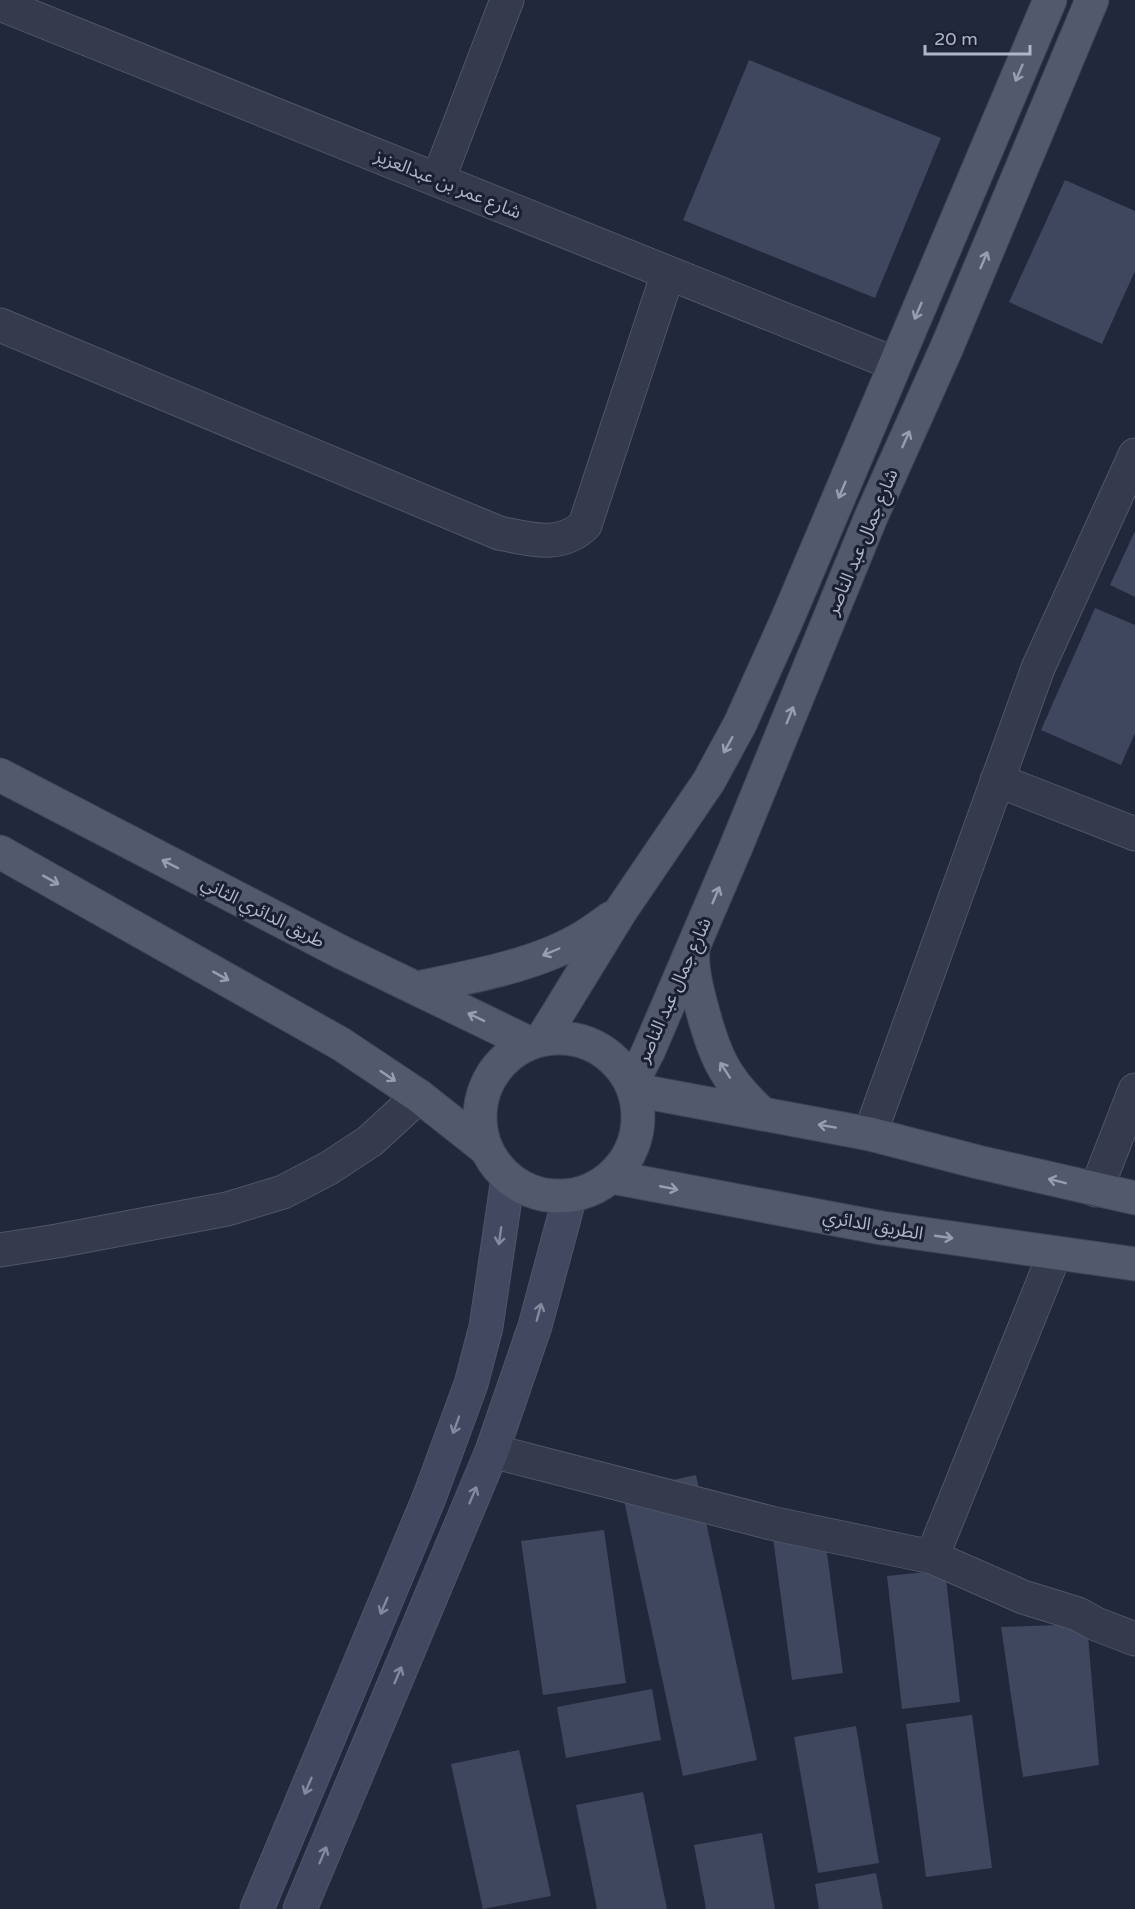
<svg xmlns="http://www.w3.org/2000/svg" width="1135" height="1909" viewBox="0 0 1135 1909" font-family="'Varela Round','Noto Sans Arabic',sans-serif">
	<rect width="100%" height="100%" fill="#21283c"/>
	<!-- building -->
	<path fill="#3f475e" d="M749,60L941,138L875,298L683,220Z
		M1065,180L1135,211V271L1102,344L1009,302Z
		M1135,531V597L1110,585Z
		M1095,608L1135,625V733L1121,765L1041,730Z
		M696,1475L757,1760L683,1776L622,1491Z
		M822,1516L843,1673L792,1680L771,1523Z
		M604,1530L626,1683L543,1695L521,1541Z
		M945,1570L960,1702L902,1709L887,1576Z
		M1087,1624L1099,1765L1023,1777L1001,1627Z
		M652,1689L661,1740L566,1758L557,1707Z
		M972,1715L992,1868L926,1877L906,1724Z
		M856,1726L879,1863L818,1873L794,1737Z
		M519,1750L551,1896L483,1909L451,1764Z
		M643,1792L667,1909H597L576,1805Z
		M762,1833L775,1909H706L694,1845Z
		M876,1873L883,1909H819L815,1884Z"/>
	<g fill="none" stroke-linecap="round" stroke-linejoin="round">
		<defs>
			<path id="street" d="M0,4L895,364
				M438,180L507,0
				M0,325L499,533C529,539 560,549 585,525L668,273
				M997,780L1135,834
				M870,1134L1038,668L1135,455
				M1096,1190L1135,1090
				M0,1250L57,1241L227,1209L283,1192L329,1168L370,1141L419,1096
				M492,1451L771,1523L932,1557L1023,1597L1078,1614L1096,1624L1135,1639
				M932,1557L1055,1253"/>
			<path id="secondary" d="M257,1909L429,1498L471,1384L486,1327L508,1178
				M300,1909L492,1451L535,1326L570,1196"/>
			<path id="primary" d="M0,775L341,952L529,1043
				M0,852L341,1044L419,1096L486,1149
				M693,950C691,967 696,986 700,1001C713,1052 723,1079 763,1114
				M417,988C469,977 534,966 580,939C591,933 601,925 611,918
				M480 1117a79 79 0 1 1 158 0a79 79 0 1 1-158 0Z
				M542,1039L620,912L709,781L740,724L786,622L1050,0
				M632,1083L648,1052L736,847L871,517L947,347L1092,0
				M635,1090L870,1134L978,1162L1135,1198
				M612,1177L882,1228L1135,1264"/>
		</defs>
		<!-- street casing -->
		<use href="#street" stroke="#505567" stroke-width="35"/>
		<!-- secondary casing -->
		<use href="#secondary" stroke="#505567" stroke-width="35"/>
		<!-- primary casing -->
		<use href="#primary" stroke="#3e4355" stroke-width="35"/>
		<!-- street -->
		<use href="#street" stroke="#353a4c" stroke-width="33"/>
		<!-- secondary -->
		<use href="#secondary" stroke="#42485f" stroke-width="33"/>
		<!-- primary -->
		<use href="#primary" stroke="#52596c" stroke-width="33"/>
	</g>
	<!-- one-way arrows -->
	<defs><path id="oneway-shaft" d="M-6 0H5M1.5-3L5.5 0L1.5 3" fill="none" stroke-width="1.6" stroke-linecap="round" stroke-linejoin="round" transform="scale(1.5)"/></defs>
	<g stroke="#989eb1">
		<use href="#oneway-shaft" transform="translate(1019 73) rotate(113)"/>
		<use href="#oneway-shaft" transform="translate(984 260) rotate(-67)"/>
		<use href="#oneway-shaft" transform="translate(918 311) rotate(113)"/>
		<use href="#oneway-shaft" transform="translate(906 439) rotate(-66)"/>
		<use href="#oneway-shaft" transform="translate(842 490) rotate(113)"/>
		<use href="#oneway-shaft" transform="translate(790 715) rotate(-68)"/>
		<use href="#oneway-shaft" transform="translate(728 745) rotate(119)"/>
		<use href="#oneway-shaft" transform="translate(170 864) rotate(-153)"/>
		<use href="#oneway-shaft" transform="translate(51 880) rotate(29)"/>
		<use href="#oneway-shaft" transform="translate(716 895) rotate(-67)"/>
		<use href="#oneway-shaft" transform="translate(551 952) rotate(157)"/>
		<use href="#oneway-shaft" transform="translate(221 976) rotate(29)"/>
		<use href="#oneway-shaft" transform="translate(476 1017) rotate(-154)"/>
		<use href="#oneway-shaft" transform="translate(725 1070) rotate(-123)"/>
		<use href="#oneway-shaft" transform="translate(388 1076) rotate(34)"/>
		<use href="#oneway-shaft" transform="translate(827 1126) rotate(-170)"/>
		<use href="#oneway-shaft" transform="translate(1057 1181) rotate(-166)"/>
		<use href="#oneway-shaft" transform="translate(669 1188) rotate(11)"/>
		<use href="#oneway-shaft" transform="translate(944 1237) rotate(8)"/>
	</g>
	<g stroke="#84899e">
		<use href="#oneway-shaft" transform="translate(500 1236) rotate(98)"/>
		<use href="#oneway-shaft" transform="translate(539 1312) rotate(-75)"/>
		<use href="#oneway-shaft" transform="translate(456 1425) rotate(110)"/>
		<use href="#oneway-shaft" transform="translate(473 1495) rotate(-67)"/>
		<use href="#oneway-shaft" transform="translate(384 1606) rotate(113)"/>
		<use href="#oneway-shaft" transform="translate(398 1675) rotate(-67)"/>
		<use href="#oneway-shaft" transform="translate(308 1786) rotate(113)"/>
		<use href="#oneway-shaft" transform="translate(323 1855) rotate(-67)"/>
	</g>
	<g text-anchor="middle" stroke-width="6" stroke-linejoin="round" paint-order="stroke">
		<!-- street labels -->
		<g font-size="18" fill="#b0b5c8" stroke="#1a1f31">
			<text transform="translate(448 184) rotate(22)" y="6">شارع عمر بن عبدالعزيز</text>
			<text transform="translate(862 542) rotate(-67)" y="6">شارع جمال عبد الناصر</text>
			<text transform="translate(263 912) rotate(27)" y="6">طريق الدائري الثاني</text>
			<text transform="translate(674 990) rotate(-66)" y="6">شارع جمال عبد الناصر</text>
			<text transform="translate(873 1225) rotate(10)" y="6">الطريق الدائري</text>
		</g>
	</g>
	<!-- scale -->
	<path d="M925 45v9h105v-9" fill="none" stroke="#b0b5c8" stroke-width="3"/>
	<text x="934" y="45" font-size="18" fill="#b0b5c8" stroke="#1a1f31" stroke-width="4.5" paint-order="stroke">20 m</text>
</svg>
